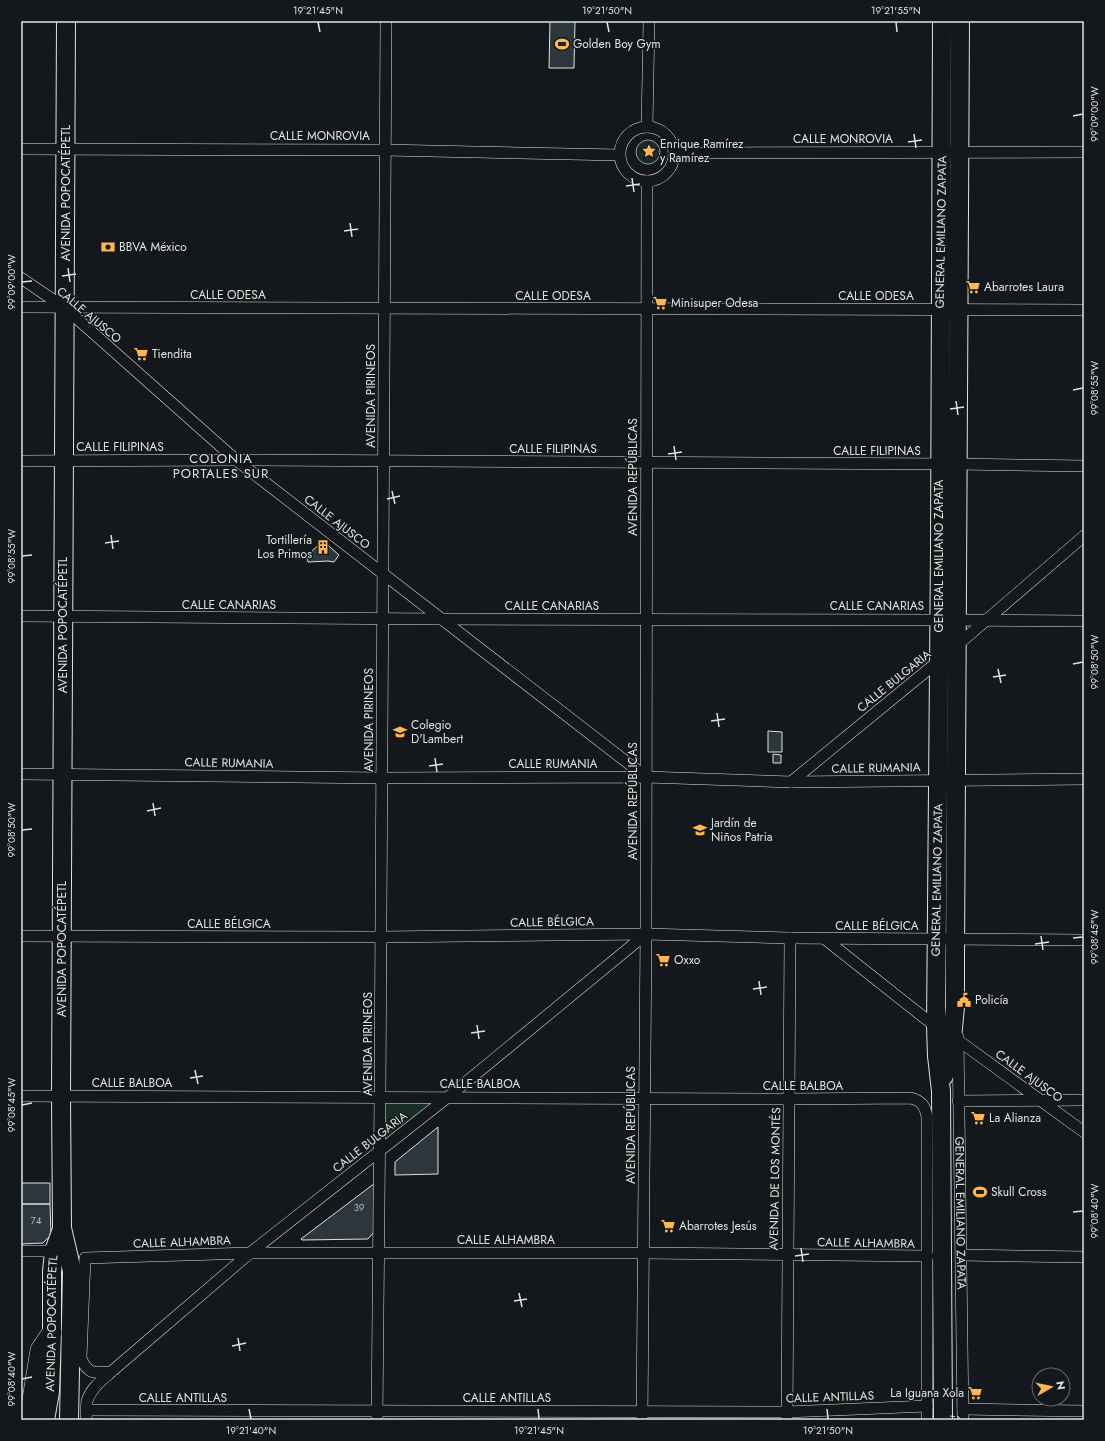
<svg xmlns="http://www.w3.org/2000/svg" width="1105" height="1441" viewBox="0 0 1105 1441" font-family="Jost,sans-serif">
	<rect width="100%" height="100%" fill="#14181c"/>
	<!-- green -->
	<path fill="#1a2d24" stroke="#939e99" d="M636 152a12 12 0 1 1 24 0a12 12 0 1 1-24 0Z
		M382,1097H448L380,1150Z"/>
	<!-- building -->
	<path fill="#2c363c" stroke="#d8e6dc" d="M550,21H575L574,68H549Z
		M323,541L339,555L334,562L328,561L308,562L307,558L309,554Z
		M768,731L782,732V752H768Z
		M773,754L781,755V763H773Z
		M438,1127V1174L395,1175V1162Z
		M21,1183H50V1204H21Z
		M375,1183V1231L368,1239L302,1240L301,1239Z
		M21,1204H50L51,1235L43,1243L21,1244Z"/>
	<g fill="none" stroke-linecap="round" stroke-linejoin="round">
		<defs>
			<g id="minor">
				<circle cx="647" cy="154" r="27"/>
				<path d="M647,127L649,21"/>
				<path d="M21,149L385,150L619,155"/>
				<path d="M674,153L1084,152"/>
				<path d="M21,278L65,308L236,460L646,777"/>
				<path d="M21,307L1084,310"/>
				<path d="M21,461L236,460L958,464L1084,466"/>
				<path d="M21,616L441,619L939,620L1084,621"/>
				<path d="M954,648L1084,536"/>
				<path d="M21,774L382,778L646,777L791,782L1084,779"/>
				<path d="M791,782L941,659"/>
				<path d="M21,936L381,937L646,934L790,938L1084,940"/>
				<path d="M825,939L936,1027"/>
				<path id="s1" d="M958,1037L963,1420"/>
				<path d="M959,1041L1084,1132"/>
				<path d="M21,1096L789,1099L911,1098C922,1101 925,1106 927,1117V1420"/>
				<path d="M958,1101L1084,1100"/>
				<path d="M21,1251H58"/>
				<path d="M961,1255L1084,1257"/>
				<path d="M111,1372C94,1373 88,1375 81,1358L85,1258L250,1253H643L928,1256"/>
				<path d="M963,1409L1084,1411"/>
				<path d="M87,1410L787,1412L927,1406"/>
				<path d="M86,1420C87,1414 86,1407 87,1401C91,1388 102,1380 111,1372L250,1253L448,1097L646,934"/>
				<path d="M377,1420L380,1097L386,21"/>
				<path d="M642,1420L646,934L647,181"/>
				<path d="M787,1420L790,938"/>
			</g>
			<g id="primary">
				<path d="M66,21L61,1096L62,1228L72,1271L69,1420"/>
				<path d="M942,21L940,549L936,1027L937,1056L941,1091L943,1420"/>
				<path d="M944,1076L952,1038L955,1007V960L960,21"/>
				<path id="s2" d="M45,1420L50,1392L52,1332V1272L54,1251L62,1229"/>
			</g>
			<path id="trunk" d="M26,1420L31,1405L40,1350L52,1332"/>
		</defs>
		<!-- minor casing -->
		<use href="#minor" stroke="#d8e6dc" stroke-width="12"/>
		<!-- primary casing -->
		<use href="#primary" stroke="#d8e6dc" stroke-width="20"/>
		<!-- trunk casing -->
		<use href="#trunk" stroke="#d8e6dc" stroke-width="20"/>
		<!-- minor -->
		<use href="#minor" stroke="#14181c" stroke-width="11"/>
		<!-- primary -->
		<use href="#primary" stroke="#14181c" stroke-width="18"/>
		<!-- trunk -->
		<use href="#trunk" stroke="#14181c" stroke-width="19"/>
		<!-- fence -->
		<path stroke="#d8e6dc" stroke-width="1" stroke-dasharray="5 2" stroke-linecap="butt" d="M950,1416L959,1417V1419"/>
	</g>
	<!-- ticks -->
	<path fill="none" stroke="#d8e6dc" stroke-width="1.5" d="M318,22L320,32M607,22L609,32M896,22L897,32M1073,116L1083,114M914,134L916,148M908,142L922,140M632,178L634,192M626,186L640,184M350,223L352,237M344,231L358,229M68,268L70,282M62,276L76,274M22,282L32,281M1073,390L1083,388M956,401L958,415M950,409L964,407M674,446L676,460M668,454L682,452M392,491L395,504M387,499L400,496M111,535L113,549M105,543L119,541M22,556L32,555M1073,664L1083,662M998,669L1001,683M993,677L1006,675M717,713L719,727M711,721L725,719M435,758L437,772M429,766L443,764M153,803L155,816M147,811L161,808M22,830L32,829M1041,936L1043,950M1073,938L1083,937M1035,944L1049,942M759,981L761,995M753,989L767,987M477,1025L479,1039M471,1033L485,1031M195,1070L198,1084M190,1078L203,1076M22,1105L32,1103M1073,1212L1083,1211M801,1248L803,1262M795,1256L809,1254M519,1293L522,1307M514,1301L527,1299M238,1338L240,1351M232,1346L246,1343M22,1379L32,1377M249,1409L251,1419M538,1409L539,1419M827,1409L828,1419"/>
	<!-- icons -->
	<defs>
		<symbol id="stadium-bare" viewBox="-9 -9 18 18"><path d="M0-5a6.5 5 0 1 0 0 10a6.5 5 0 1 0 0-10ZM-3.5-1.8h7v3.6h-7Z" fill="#ffb74d" stroke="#14181c" stroke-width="2.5" paint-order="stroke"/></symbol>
		<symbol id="sight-bare" viewBox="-9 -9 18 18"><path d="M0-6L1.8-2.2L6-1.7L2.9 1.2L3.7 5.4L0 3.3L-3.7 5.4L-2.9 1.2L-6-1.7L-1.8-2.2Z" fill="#ffb74d" stroke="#14181c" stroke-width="2.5" paint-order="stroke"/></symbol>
		<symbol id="bank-bare" viewBox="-9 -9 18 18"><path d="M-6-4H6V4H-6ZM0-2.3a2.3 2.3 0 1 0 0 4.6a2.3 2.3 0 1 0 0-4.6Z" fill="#ffb74d" stroke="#14181c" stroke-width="2.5" paint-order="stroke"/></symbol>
		<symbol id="supermarket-bare" viewBox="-9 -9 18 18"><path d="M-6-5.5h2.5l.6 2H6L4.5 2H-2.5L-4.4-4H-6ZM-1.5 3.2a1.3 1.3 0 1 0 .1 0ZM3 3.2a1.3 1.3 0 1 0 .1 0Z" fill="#ffb74d" stroke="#14181c" stroke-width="2.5" paint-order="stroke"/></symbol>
		<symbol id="building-bare" viewBox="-9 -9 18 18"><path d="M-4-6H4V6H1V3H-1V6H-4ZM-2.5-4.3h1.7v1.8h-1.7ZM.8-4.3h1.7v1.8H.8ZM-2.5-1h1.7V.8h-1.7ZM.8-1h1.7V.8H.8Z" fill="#ffb74d" stroke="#14181c" stroke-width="2.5" paint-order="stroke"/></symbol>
		<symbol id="school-bare" viewBox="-9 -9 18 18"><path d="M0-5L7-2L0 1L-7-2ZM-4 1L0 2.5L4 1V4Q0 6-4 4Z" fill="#ffb74d" stroke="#14181c" stroke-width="2.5" paint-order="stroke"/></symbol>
		<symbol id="civic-bare" viewBox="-9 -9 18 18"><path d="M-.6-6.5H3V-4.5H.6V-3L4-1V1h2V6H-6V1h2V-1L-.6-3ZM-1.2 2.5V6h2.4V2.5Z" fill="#ffb74d" stroke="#14181c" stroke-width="2.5" paint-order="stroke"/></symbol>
	</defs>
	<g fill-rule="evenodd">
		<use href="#stadium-bare" x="552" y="34" width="20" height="20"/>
		<use href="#sight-bare" x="639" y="141" width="20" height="20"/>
		<use href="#bank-bare" x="98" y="237" width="20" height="20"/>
		<use href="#supermarket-bare" x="963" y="277" width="20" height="20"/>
		<use href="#supermarket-bare" x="650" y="293" width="20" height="20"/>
		<use href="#supermarket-bare" x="131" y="344" width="20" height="20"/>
		<use href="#building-bare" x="313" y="537" width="20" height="20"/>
		<use href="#school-bare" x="390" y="722" width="20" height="20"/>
		<use href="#school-bare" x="690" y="820" width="20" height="20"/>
		<use href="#supermarket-bare" x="653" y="950" width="20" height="20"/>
		<use href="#civic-bare" x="954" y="990" width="20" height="20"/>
		<use href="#supermarket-bare" x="968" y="1108" width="20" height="20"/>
		<use href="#stadium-bare" x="970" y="1182" width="20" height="20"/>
		<use href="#supermarket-bare" x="658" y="1216" width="20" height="20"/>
		<use href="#supermarket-bare" x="965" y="1383" width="20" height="20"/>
	</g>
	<g text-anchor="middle" stroke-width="3" stroke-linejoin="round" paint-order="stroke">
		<!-- number labels -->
		<g font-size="10" fill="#adbab4">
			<text x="359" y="1211">39</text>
			<text x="36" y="1224">74</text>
		</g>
		<!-- poi labels -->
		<g font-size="12" fill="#d8e6dc" stroke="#14181c" text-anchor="start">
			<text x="573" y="48">Golden Boy Gym</text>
			<text x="660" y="148">Enrique Ramírez<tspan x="660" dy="14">y Ramírez</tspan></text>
			<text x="119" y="251">BBVA México</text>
			<text x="984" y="291">Abarrotes Laura</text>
			<text x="671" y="307">Minisuper Odesa</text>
			<text x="152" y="358">Tiendita</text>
			<text x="312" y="544" text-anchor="end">Tortillería<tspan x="312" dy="14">Los Primos</tspan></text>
			<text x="411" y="729">Colegio<tspan x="411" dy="14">D'Lambert</tspan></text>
			<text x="711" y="827">Jardín de<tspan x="711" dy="14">Niños Patria</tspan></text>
			<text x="674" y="964">Oxxo</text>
			<text x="975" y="1004">Policía</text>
			<text x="989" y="1122">La Alianza</text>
			<text x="991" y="1196">Skull Cross</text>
			<text x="679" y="1230">Abarrotes Jesús</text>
			<text x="964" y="1397" text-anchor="end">La Iguana Xola</text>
		</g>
		<!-- street labels -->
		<g font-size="12" fill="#d8e6dc" stroke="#14181c">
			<text x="320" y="140">CALLE MONROVIA</text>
			<text x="843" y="143">CALLE MONROVIA</text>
			<text transform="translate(66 193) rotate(-90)" y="4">AVENIDA POPOCATÉPETL</text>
			<text transform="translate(941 232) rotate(-89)" y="4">GENERAL EMILIANO ZAPATA</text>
			<text x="228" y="299">CALLE ODESA</text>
			<text x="553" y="300">CALLE ODESA</text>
			<text x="876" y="300">CALLE ODESA</text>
			<text transform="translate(89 315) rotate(40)" y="4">CALLE AJUSCO</text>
			<text transform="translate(371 396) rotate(-90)" y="4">AVENIDA PIRINEOS</text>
			<text x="120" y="451">CALLE FILIPINAS</text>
			<text x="553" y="453">CALLE FILIPINAS</text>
			<text x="877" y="455">CALLE FILIPINAS</text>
			<text transform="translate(633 477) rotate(-90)" y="4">AVENIDA REPÚBLICAS</text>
			<text transform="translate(337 522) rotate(38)" y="4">CALLE AJUSCO</text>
			<text transform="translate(939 556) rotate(-90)" y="4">GENERAL EMILIANO ZAPATA</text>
			<text x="229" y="609">CALLE CANARIAS</text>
			<text x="552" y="610">CALLE CANARIAS</text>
			<text x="877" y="610">CALLE CANARIAS</text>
			<text transform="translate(63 625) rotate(-90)" y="4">AVENIDA POPOCATÉPETL</text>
			<text transform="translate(894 681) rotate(-39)" y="4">CALLE BULGARIA</text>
			<text transform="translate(369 720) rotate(-90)" y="4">AVENIDA PIRINEOS</text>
			<text transform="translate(229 763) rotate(1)" y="4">CALLE RUMANIA</text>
			<text x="553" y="768">CALLE RUMANIA</text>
			<text transform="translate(876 768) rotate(-1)" y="4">CALLE RUMANIA</text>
			<text transform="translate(633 801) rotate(-90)" y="4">AVENIDA REPÚBLICAS</text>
			<text transform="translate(937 880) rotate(-89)" y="4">GENERAL EMILIANO ZAPATA</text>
			<text transform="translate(552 922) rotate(-1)" y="4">CALLE BÉLGICA</text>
			<text x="229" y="928">CALLE BÉLGICA</text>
			<text x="877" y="930">CALLE BÉLGICA</text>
			<text transform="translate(62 949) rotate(-90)" y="4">AVENIDA POPOCATÉPETL</text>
			<text transform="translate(368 1044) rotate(-90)" y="4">AVENIDA PIRINEOS</text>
			<text transform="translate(1029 1076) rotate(36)" y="4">CALLE AJUSCO</text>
			<text x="132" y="1087">CALLE BALBOA</text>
			<text x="480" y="1088">CALLE BALBOA</text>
			<text x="803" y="1090">CALLE BALBOA</text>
			<text transform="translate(631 1125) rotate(-90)" y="4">AVENIDA REPÚBLICAS</text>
			<text transform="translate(370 1142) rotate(-38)" y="4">CALLE BULGARIA</text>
			<text transform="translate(775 1179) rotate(-89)" y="4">AVENIDA DE LOS MONTÉS</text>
			<text dy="4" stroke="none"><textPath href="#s1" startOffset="176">GENERAL EMILIANO ZAPATA</textPath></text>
			<text x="506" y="1244">CALLE ALHAMBRA</text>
			<text transform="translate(182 1242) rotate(-2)" y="4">CALLE ALHAMBRA</text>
			<text transform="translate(866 1243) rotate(1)" y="4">CALLE ALHAMBRA</text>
			<text dy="4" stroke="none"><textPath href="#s2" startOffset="97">AVENIDA POPOCATÉPETL</textPath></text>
			<text transform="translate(830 1397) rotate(-2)" y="4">CALLE ANTILLAS</text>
			<text x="183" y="1402">CALLE ANTILLAS</text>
			<text x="507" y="1402">CALLE ANTILLAS</text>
		</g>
		<!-- neighbourhood labels -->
		<g font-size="13" letter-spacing="1" fill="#d8e6dc" stroke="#14181c">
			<text x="221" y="463">COLONIA<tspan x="221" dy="15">PORTALES SUR</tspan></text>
		</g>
	</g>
	<!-- border -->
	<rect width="1105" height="1441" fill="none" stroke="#14181c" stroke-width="44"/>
	<!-- north arrow -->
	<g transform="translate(1051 1387) rotate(81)"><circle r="19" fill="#14181c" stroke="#626a69"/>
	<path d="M0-3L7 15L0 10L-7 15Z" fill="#ffb74d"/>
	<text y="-6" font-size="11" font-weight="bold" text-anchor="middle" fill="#d8e6dc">N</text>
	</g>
	<rect x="22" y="22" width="1061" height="1397" fill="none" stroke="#d8e6dc" stroke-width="1.5"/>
	<g font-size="10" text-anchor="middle" fill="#d8e6dc">
		<text x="318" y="14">19°21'45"N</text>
		<text x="607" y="14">19°21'50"N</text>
		<text x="896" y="14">19°21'55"N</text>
		<text transform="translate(1094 114) rotate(-90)" y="4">99°09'00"W</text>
		<text transform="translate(11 282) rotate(-90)" y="4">99°09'00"W</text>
		<text transform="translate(1094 388) rotate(-90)" y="4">99°08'55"W</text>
		<text transform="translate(11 556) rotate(-90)" y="4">99°08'55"W</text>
		<text transform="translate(1094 662) rotate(-90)" y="4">99°08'50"W</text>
		<text transform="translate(11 830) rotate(-90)" y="4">99°08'50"W</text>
		<text transform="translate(1094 937) rotate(-90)" y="4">99°08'45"W</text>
		<text transform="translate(11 1105) rotate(-90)" y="4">99°08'45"W</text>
		<text transform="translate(1094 1211) rotate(-90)" y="4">99°08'40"W</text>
		<text transform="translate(11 1379) rotate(-90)" y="4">99°08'40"W</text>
		<text x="251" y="1434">19°21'40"N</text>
		<text x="539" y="1434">19°21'45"N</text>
		<text x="828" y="1434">19°21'50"N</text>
	</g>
</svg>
